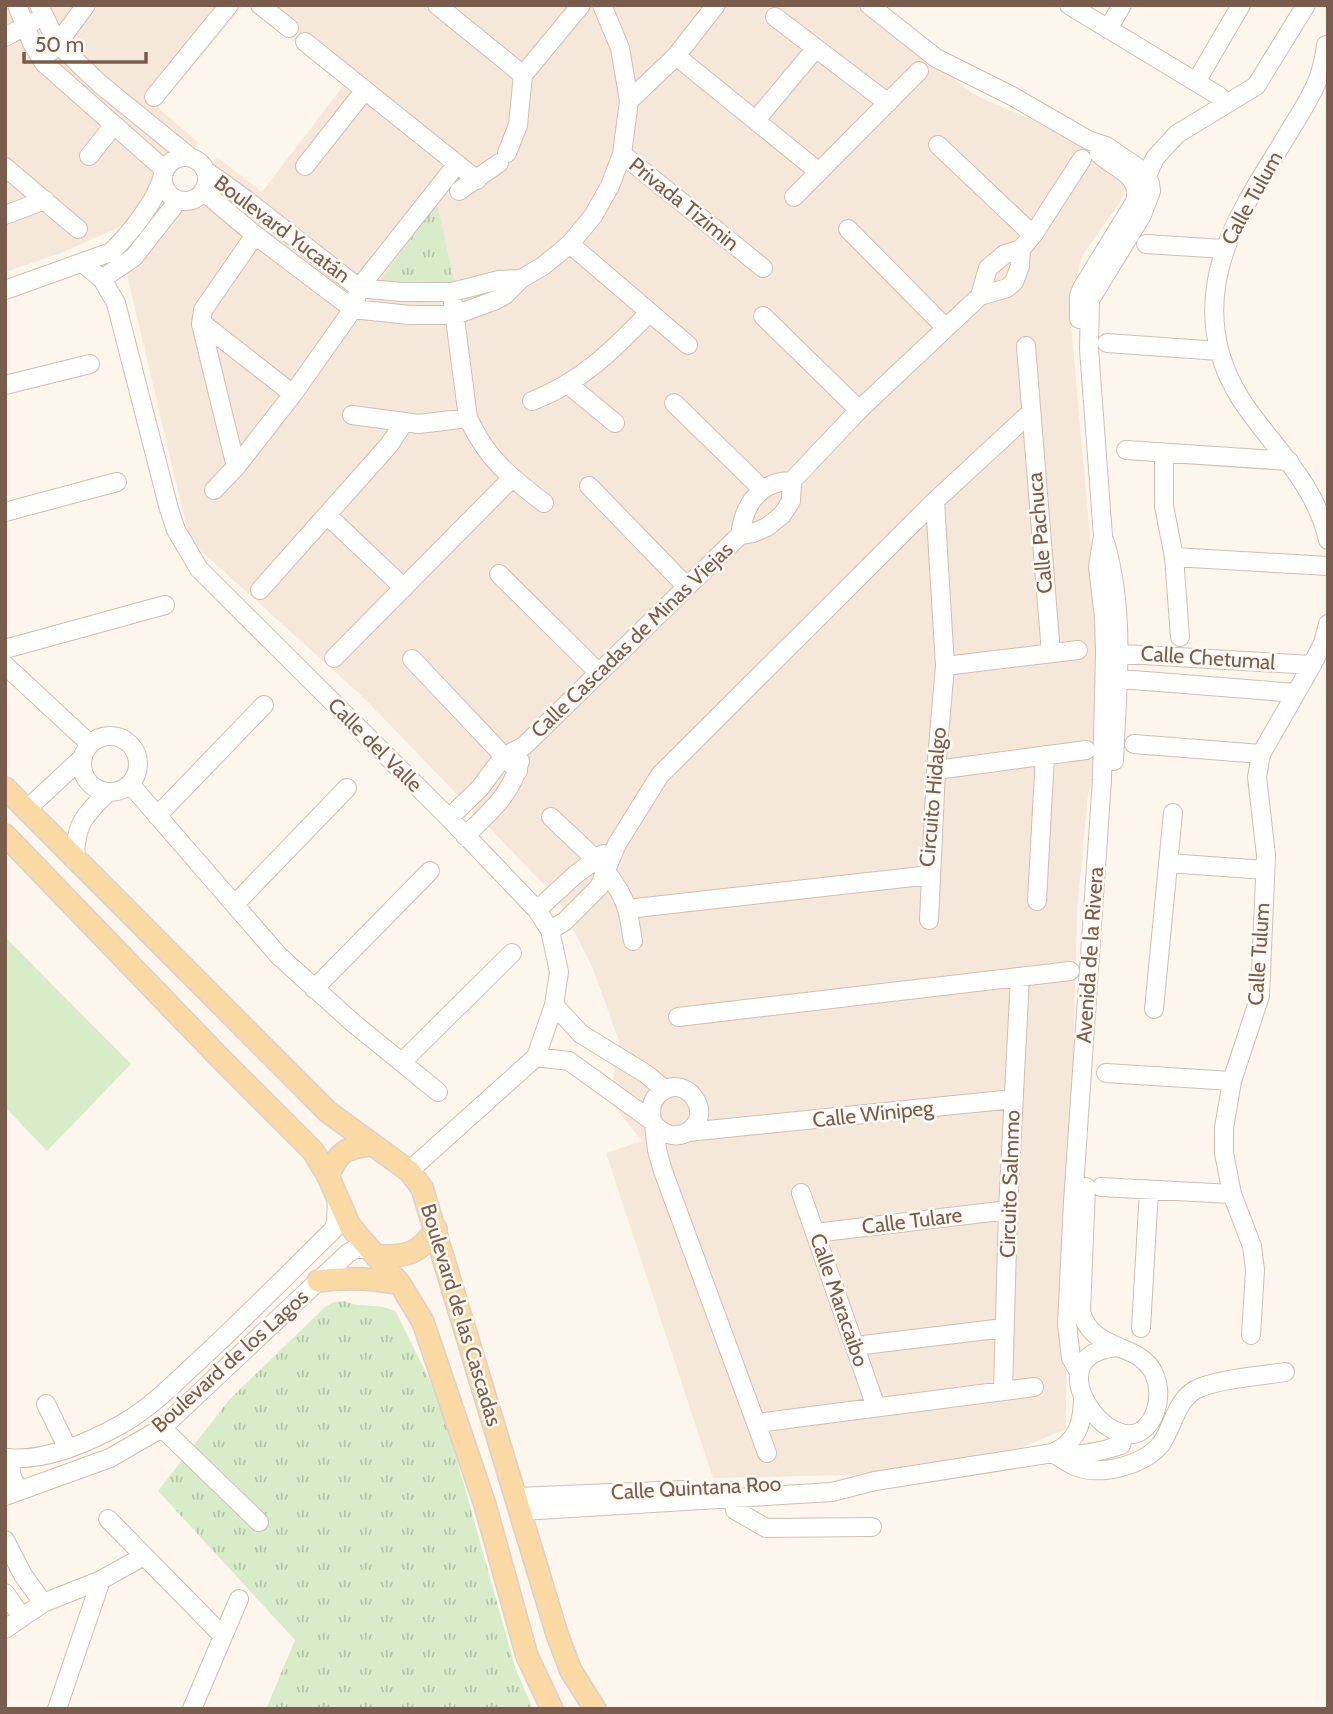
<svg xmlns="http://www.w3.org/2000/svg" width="1333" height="1714" viewBox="0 0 1333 1714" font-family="Cabin,sans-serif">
	<defs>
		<pattern id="grass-tufts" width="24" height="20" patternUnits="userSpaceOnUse" patternTransform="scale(1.75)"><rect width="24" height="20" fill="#d8ecc9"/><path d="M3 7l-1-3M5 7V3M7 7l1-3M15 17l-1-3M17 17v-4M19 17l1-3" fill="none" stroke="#b4c2a5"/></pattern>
	</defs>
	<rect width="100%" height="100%" fill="#fdf6ec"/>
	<!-- residential -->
	<path fill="#f5e8da" d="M5,5H244L158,108L198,142L144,216L61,253L5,272Z
		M248,5H861L975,95L1053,129L1122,172L1129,182L1119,204L1083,254L1069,302L1097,614L1096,768L1088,795L1077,912L1066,1328V1429L1013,1451L853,1475L713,1478L606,1153L642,1141L610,1101L619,1041L593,969L558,899L363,697L190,541L126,271L217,157L262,192L346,82Z"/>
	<!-- grass -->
	<path fill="url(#grass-tufts)" d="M437,203L457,296L375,288Z
		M344,1301C361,1309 380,1302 396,1312L431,1383L451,1439L516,1670L533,1709H266L295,1640L158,1491L229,1400L325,1307L334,1302Z"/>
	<!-- garden -->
	<path fill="#d8ecc9" d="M5,937L131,1064L47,1151L5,1107Z"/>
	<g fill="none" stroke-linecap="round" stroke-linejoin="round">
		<defs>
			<path id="minor" d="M17,5L32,43L44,63L165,170
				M39,5L57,43L100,84L191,158
				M260,5L289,28
				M437,5L523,75
				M869,5L936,58L1012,96L1088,140L1106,146L1140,169L1150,183L1151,191L1142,215L1090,300L1089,349L1103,536L1098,567L1104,617L1105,653L1102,780L1073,1202L1067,1324L1071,1358L1079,1372
				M1069,5L1219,96
				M775,17L888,103
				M1108,29L1122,5
				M5,37L33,22
				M305,42L477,180
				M1326,45C1322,81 1310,97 1292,127C1250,198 1196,266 1220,353C1239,425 1310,461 1328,540
				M52,51L86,5
				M676,56L819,172
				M1196,82L1241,5
				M154,97L229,5
				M629,101L676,56L716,5
				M756,120L816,48
				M938,145L1033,235
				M507,153L518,125L523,75L581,5
				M622,154L763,268
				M89,156L114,125
				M163 179a22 22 0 1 1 44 0a22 22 0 1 1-44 0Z
				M305,166L365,90
				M5,167L78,229
				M206,171L244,198L359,288L402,292H452L499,280L521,279
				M1147,176L1155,158L1177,134L1256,86L1306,5
				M203,191L255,235L353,309L410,315H455L496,300L505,295L521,279L543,266L570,244L593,216L610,186L622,154L629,101L620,48L602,5
				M459,191L499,163
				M794,197L919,71
				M5,215L45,200
				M848,229L945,327
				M570,244L688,345
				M1146,244L1224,249
				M84,264L102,279L116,303L169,509L176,530L199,569L449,818L537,910L550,930L559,972L554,1005L536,1057L409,1171
				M102,279L134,257L173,207L176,199
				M5,290L111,252C130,234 157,200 163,175
				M980,296L988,268L1005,254L1021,249L1033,235L1082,159
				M453,303L468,418C487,459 509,476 544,503
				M763,316L859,410
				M1079,319V296L1082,288L1135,202C1142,174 1115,169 1099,154
				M202,323L293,394L353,309L359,288L457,164
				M1107,343L1219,351
				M1026,346L1051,653
				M5,385L90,364
				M569,385L615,423
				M532,401C580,383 613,350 649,313
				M674,403L762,489
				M352,415L419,424L468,418
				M1126,450L1289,461
				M1164,453V506L1174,557L1180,637
				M236,467L201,324L203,310L255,235
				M589,486L687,587
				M214,490L236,467L293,394
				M5,512L117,482
				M327,515L404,588
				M740,535C744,505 759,481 792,481
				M1105,542C1126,613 1117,688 1114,761
				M1174,557L1328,566
				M499,574L599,673
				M260,590L389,445L403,424
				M5,649L165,605
				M1109,653L1312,665
				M334,658L512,478
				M412,659L518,771
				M5,665L90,744
				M945,666L1078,650
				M1108,678L1296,693
				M82 764a28 28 0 1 1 56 0a28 28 0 1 1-56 0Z
				M1134,744L1261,754
				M936,770L1086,750
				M130,784L279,956L352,1022L438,1092
				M26,810L82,758
				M157,816L264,705
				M551,817C577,843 616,872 627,909C630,920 631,931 633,941
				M449,818L480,788L503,757L524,746L740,535L753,533L767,527L782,515L791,501L792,481L859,410L980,296L1007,288L1014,282L1020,266L1021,249
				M465,836C488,814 512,794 520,761
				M75,861C75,824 83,817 108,792
				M1168,863L1265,870
				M1037,901L1045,755
				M235,904L347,788
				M627,909L931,875
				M537,910L575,875L603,854
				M929,920L936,770L945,666L935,501
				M550,930L564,922L599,887L617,844L660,775L935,501L1030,413
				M314,989L430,871
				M554,1005L581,1034L646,1074L664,1089
				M1154,1009L1173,813
				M678,1017L1070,971
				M536,1057L569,1061L652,1121C660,1134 676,1140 689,1131C715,1113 686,1073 661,1092C651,1099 650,1109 652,1121
				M402,1062L512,953
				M1106,1073L1232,1081
				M654,1125L657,1150L663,1171L767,1453
				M688,1132L1013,1099
				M1086,1187L1081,1312C1087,1332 1100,1339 1118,1347
				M1101,1187L1232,1194
				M801,1193L876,1407
				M815,1233L1008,1210
				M1141,1328L1149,1190
				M1251,1335L1255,1270L1252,1246L1232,1194L1224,1153V1128L1232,1081L1260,996L1266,855L1257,777L1261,754L1312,665L1323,643L1328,624
				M855,1346L1004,1328
				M1118,1347C1126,1350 1135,1353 1142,1359C1163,1374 1163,1409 1146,1427C1112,1463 1031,1354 1118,1347Z
				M1003,1391L1008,1210L1020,977
				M46,1404L68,1449
				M757,1423L1034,1387
				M162,1428L259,1522
				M1053,1453C1061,1458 1069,1464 1077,1467C1102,1476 1144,1465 1161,1444C1173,1427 1176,1401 1195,1390C1215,1379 1261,1376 1285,1372
				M1057,1454C1079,1457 1100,1452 1121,1445L1124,1435
				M5,1458C44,1462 88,1443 122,1424C147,1410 171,1387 192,1367C240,1323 286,1276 333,1230L336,1222L337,1197
				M10,1458L11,1475L19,1491
				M732,1491L735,1510L766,1528L872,1527
				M5,1496L110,1458L162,1428L347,1254L355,1249H369
				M517,1497L683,1490
				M522,1511L832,1492L875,1481L1053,1453C1078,1441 1083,1423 1083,1396
				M108,1519L223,1636
				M5,1540L23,1575L43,1603
				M5,1593L21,1616
				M5,1629L43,1603L101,1580L144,1556
				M57,1709L101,1580
				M192,1709L239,1599"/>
			<path id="major" d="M5,788L328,1112L409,1171L422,1188L557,1634L571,1671L595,1709
				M5,835L221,1059L313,1151L328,1176L350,1226L400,1284L423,1322L485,1505L527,1656L552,1709
				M328,1176C339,1152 344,1148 371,1145
				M378,1256C407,1257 419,1254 436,1229
				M318,1281C346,1277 372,1278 400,1284"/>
		</defs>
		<!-- minor casing -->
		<use href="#minor" stroke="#d1beb0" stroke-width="20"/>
		<!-- major casing -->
		<use href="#major" stroke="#dad1cd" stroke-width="24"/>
		<!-- minor -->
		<use href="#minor" stroke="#fff" stroke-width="18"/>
		<!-- major -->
		<use href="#major" stroke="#fbd9a5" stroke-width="21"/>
	</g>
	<g text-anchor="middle" stroke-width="5" stroke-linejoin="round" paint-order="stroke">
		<!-- street labels -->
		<g font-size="21" fill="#7a5c4d" stroke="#fffaf3">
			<text transform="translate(1252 198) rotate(-61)" y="7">Calle Tulum</text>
			<text transform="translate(684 204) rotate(39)" y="7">Privada Tizimin</text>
			<text transform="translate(282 229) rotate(37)" y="7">Boulevard Yucatán</text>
			<text transform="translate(1040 533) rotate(-95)" y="7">Calle Pachuca</text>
			<text transform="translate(632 640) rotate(-44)" y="7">Calle Cascadas de Minas Viejas</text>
			<text transform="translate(1208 658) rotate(4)" y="7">Calle Chetumal</text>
			<text transform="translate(375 745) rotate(45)" y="7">Calle del Valle</text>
			<text transform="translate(933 797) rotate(-85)" y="7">Circuito Hidalgo</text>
			<text transform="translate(1259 954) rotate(-86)" y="7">Calle Tulum</text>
			<text transform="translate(1090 955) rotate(-86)" y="7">Avenida de la Rivera</text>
			<text transform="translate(873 1114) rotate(-6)" y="7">Calle Winipeg</text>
			<text transform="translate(1010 1184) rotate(-88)" y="7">Circuito Salmmo</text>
			<text transform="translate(912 1221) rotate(-7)" y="7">Calle Tulare</text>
			<text transform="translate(839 1300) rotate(71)" y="7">Calle Maracaibo</text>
			<text transform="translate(461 1315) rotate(73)" y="7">Boulevard de las Cascadas</text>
			<text transform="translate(230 1361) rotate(-42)" y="7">Boulevard de los Lagos</text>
			<text transform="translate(696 1488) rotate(-3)" y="7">Calle Quintana Roo</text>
		</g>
	</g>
	<!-- border -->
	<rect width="1333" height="1714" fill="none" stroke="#7a5c4d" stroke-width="14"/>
	<!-- scale -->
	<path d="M24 52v10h122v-10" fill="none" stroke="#7a5c4d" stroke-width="3.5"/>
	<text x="35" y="52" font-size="21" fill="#7a5c4d" stroke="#fffaf3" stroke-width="5" paint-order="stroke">50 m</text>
</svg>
